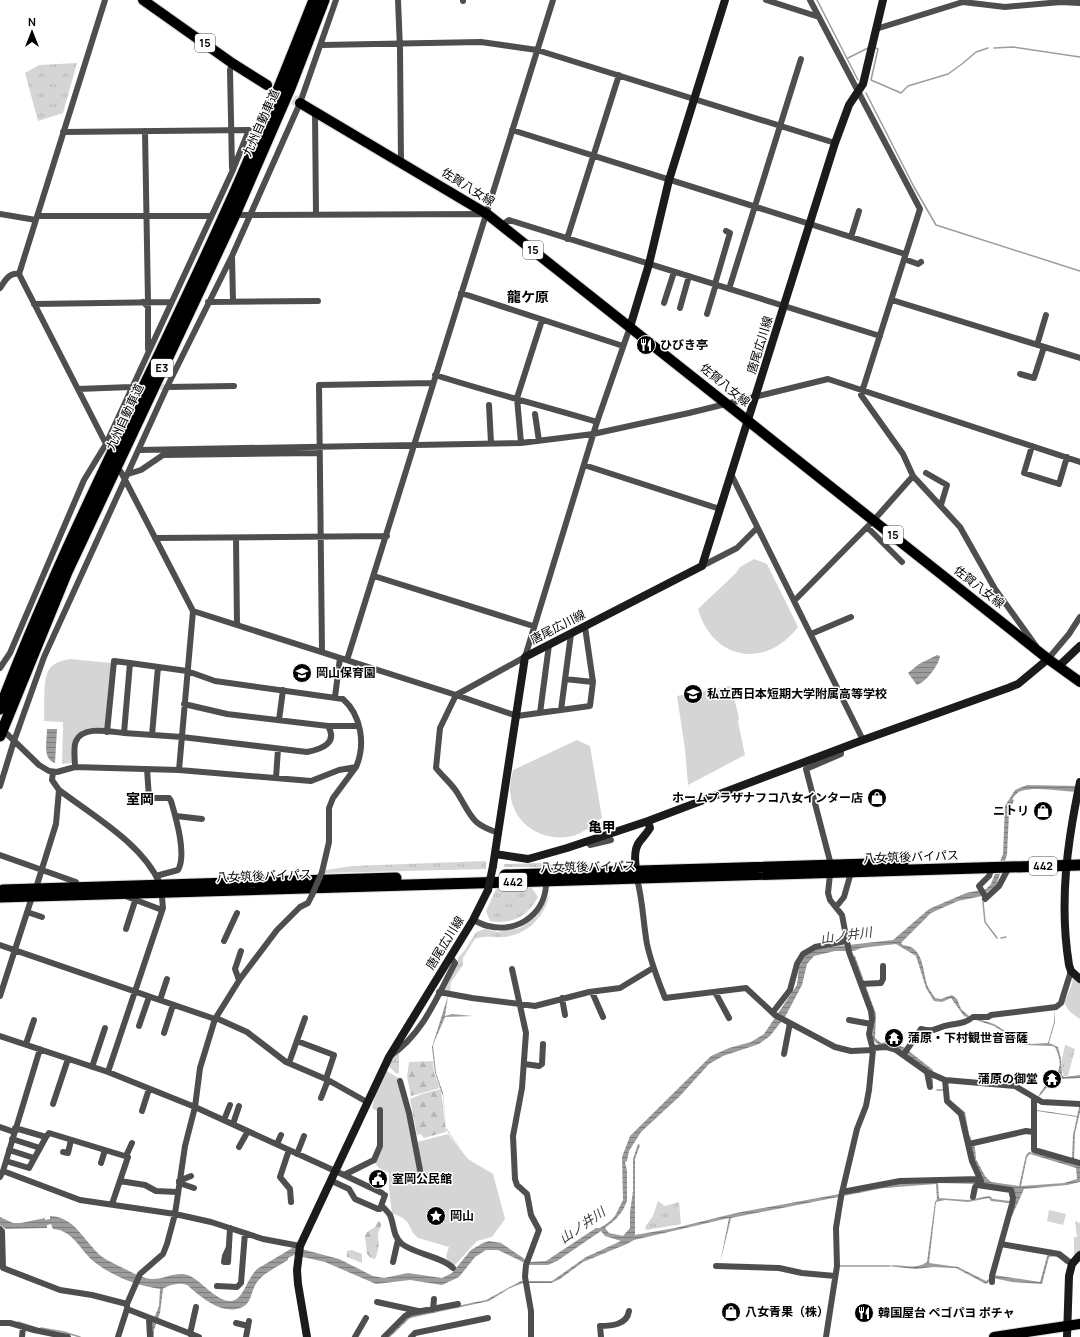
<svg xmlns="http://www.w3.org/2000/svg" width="1080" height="1337" viewBox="0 0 1080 1337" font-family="Manrope,'Noto Sans JP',sans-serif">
	<defs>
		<pattern id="grass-tufts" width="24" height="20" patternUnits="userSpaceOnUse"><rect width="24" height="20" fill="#d5d5d5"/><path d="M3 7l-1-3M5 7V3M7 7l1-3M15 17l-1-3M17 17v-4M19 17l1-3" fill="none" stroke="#b5b5b5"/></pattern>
		<pattern id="forest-firs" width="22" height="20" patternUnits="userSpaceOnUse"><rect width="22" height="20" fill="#d5d5d5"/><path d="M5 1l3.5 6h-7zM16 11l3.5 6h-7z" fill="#b5b5b5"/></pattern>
		<pattern id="wetland-marsh" width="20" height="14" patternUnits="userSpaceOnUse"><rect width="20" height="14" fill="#d5d5d5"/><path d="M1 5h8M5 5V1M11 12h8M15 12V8" fill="none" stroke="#b5b5b5"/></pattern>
		<pattern id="water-rules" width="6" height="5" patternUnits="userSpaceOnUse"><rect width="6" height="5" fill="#9c9c9c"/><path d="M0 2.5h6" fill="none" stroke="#7d7d7d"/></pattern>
	</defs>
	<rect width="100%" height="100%" fill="#fff"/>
	<!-- grass -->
	<path fill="url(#grass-tufts)" d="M77,63L63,113L38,121L25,73L39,65Z
		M486,861V869L325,873L326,870L352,866Z
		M540,863L553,864L554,867H504V864Z
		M532,888L538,897C528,916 512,925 490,921L486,911L496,889Z
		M550,894C545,915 529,934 505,937C493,938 488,935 475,939L463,958V965L451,982L450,991L447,992L445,990L458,962V958L465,950L476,932L485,929L497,932L520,928L537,916Z
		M1065,1045L1075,1049L1068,1076H1064C1059,1066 1063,1055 1065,1045Z
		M658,1201L665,1206L679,1202L681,1224L646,1230L645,1227L653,1216Z"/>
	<!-- forest -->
	<path fill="url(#forest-firs)" d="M433,1061L434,1073L440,1088L411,1096L407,1076L409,1062Z
		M441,1089L446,1132L424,1138L421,1134L417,1135L410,1099L422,1094Z
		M378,1221L381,1223C382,1228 378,1230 378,1235C379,1244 379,1250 375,1259L371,1258L367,1254L365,1236L367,1232L375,1227Z
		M352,1250L362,1254V1263L347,1257V1251Z"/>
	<!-- wetland -->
	<path fill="url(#wetland-marsh)" d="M399,1054V1073L397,1074L388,1066L393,1056Z"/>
	<!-- park -->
	<path fill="#d5d5d5" d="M754,559L767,564L798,627C766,669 713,661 698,609L736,573L740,567Z
		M70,659L111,663L105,730C67,728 80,735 72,763L62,764L63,722L44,721C45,708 42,677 50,668C55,662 64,660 70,659Z
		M731,686L739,718L738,722L745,755L688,785L685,749L677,696Z
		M577,740L590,746L602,818C593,824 584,833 573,836C541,843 510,823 510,788C510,782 512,776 513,770Z
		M1073,977L1080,982V1019L1070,1012L1064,1003L1072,984Z
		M385,1070L402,1080L404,1084L417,1142L448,1134L468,1159L493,1174L505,1219L492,1237L477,1241L455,1265L448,1262L446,1256L449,1247L418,1238L413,1233L408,1223L403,1218L392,1213L389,1189V1173L379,1168L372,1160L378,1142V1112L372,1108L377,1087Z
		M1049,1210L1066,1214L1063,1225L1047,1221Z
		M1075,1221L1080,1223V1251L1074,1256V1237H1077Z"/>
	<!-- water -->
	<path fill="url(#water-rules)" fill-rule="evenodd" d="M937,655L940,656C939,665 926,682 917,685L908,673L919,664Z
		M47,729H57L55,763C42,759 47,741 47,729Z
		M1027,785L1080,786V792C1063,792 1038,786 1021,791C1017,792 1015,796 1012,799L1014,800L1009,813L1007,855L996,885L982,896L958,901L931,913L901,943L903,945C925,947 922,972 928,987C930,991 933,994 935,998L941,999L952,995L957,999L961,1009L969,1016L994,1024L1023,1042L1031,1044L1048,1043L1054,1022L1055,1010V1022L1049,1043L1058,1047L1061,1059L1062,1075L1064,1077L1080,1075V1078L1061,1079L1058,1074L1038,1098C1045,1078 1070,1077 1055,1047L1051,1046L1025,1045L994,1026L964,1016L951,998L942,1002L934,1001L926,988L916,956L896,944L861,948L854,951H835L814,956L807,964L802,985L785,1017L770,1036L759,1044L723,1056L709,1064L680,1096L641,1132L629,1151L627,1161L625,1162L627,1171V1201L623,1210L616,1219L605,1228L609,1233L623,1236L630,1228V1212L633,1191V1159L638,1144L640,1145L635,1159V1235L675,1228L736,1213L899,1183L977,1180L965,1125L950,1100L965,1112L969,1134L975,1148L976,1159L985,1176L991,1182L1019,1186L1026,1155L1029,1152L1080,1165V1182L1067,1185L1024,1189L1012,1216L1010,1215L1012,1189L975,1184L938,1183L939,1198L968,1200L989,1196L993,1199L1010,1201L1009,1203L991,1201L989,1198L968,1202L945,1200L936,1202L929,1263L958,1267L986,1281L990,1278V1281L986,1284L956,1268L933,1267L916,1269L887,1266C901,1263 914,1271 927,1262L935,1202L937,1199L936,1184L884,1188L731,1218L720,1263L729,1218L634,1240L627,1244L583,1262L560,1279L551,1283H523L510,1288L489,1301L410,1318L390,1337H387L405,1319L413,1315L486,1300L521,1281H552L586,1257L621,1241L605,1236L601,1231L557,1261L548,1265H529L498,1250H486L475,1257L459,1277L442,1285L410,1280L376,1284L325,1262L294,1255L288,1258V1260C279,1266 265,1272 258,1281C250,1290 253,1304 240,1308C223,1314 206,1301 194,1291C191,1289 189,1286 187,1285C180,1282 168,1285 163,1289L160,1313L154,1330V1337H151L150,1328L159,1306L160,1289C138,1286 115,1277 97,1264C81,1253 74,1230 53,1229L51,1224L47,1225V1228L6,1229L0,1225V1217L13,1223H21L45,1218V1220L50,1219V1216C80,1217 87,1252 111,1262C122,1267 140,1278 151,1279C164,1280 177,1270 190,1276C202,1281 225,1312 239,1297C246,1289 249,1277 257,1269L294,1247L339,1259L373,1276L384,1278L408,1273L442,1278L452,1273L471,1250L483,1243L489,1241L501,1243L529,1262L546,1261L596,1228H600L609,1222L615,1216L623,1200L622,1157L630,1136L711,1056L729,1048L751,1042L764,1034L797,985L799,967L806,955L814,950L830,947L893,940L929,909L966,893L986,889L991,884L1003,854L1005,806L1015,790ZM1030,1154L1076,1168L1077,1179L1064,1183L1021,1186L1027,1157Z
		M855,956L876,1014L875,1038L881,1043L892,1042L905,1048L933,1070V1087L930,1079L905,1051L880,1046L872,1039L873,1022L853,957Z
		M448,996L445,1016L452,1014L473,1016L445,1017L433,1045L436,1073L443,1093L446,1128L463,1153L446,1129L443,1096L435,1073L432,1047Z
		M1080,1103V1112L1075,1133L1074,1159H1072L1073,1135L1077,1117L1037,1111L1035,1110L1036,1104L1037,1110L1077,1116Z
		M1048,1253L1056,1254L1068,1263L1066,1264L1056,1256L1049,1257L1042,1284L1012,1282L993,1278L994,1275L1040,1282Z"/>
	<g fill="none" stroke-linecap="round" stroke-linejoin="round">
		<!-- stream -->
		<path stroke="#9c9c9c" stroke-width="1.5" d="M817,0L858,80
			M876,48L878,49L871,80L901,93L908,86L948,74L962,64L976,52L988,48
			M994,48L1013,47L1080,57
			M848,58L868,48
			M866,93L914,187L936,225L1080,271
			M983,902L985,922L997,938
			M1001,938L1006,937
			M937,1090H943
			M838,1266H889
			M18,1322L37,1328
			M41,1328L64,1332L80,1337"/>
		<!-- street-tunnel -->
		<path stroke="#d9d9d9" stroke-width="6" stroke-dasharray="6 3" stroke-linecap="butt" d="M131,387H167"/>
		<!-- primary-tunnel -->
		<path stroke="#d9d9d9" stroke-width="10" stroke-dasharray="10 5" stroke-linecap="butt" d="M267,85L300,103"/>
		<defs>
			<path id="primary" d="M143,0L232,63L267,85
				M300,103L487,214L1048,659L1080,682
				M994,1337L1080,1324"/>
			<path id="highway" d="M0,709C64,540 150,381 224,216C257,145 285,73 314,0
				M0,736L67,572L233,219L290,88L324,0
				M505,875L903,863
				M3,890L396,878
				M0,897L1080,865"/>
		</defs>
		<!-- primary casing -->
		<use href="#primary" stroke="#dbdbdb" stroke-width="12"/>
		<!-- highway casing -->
		<use href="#highway" stroke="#dbdbdb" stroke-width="13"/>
		<!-- street -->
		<path stroke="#4e4e4e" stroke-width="6" d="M105,0L19,274L106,444
			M398,0L400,49L401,162
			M766,0L819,17
			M810,0L920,209L861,395L903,454L913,476L960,527L995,589L1036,646
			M463,1V0
			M876,29L963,2L1005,7L1061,2L1080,3
			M322,45L481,42L537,50L835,143
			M315,112L316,214
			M512,130L905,254
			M145,131L148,302
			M232,168L230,70L232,63
			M0,214L36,220
			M241,215L484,214
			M38,216H210
			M502,225L509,220L880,336
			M851,237L859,211
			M567,239L619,75
			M232,257L233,301
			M904,259L918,264L921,262
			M715,284L730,233L726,231
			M0,288C5,281 9,272 19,274
			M729,289L801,59
			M461,293L623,346
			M892,300L1080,358
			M143,302L148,307V349
			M208,302L318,301
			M664,303L674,272
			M34,304L171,302
			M680,308L689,276
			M707,314L716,284
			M1037,345L1046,315
			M1020,374L1034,378L1044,347
			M435,375C489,392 543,406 597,422
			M167,387L234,386
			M78,389L131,387
			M489,405L491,443
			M535,414L539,441
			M521,443L517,398L542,320
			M1032,446L1024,473L1059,484L1067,457
			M139,450L521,443L593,434L689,413L828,379L1080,462
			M584,465L720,509
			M121,472L193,611L179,770
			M926,473L947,485L941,505
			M128,474L141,470L163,455L319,453
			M731,474L863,740
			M867,527L902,562
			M155,538L387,536
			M236,538L237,625
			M702,566L737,548L757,528
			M374,576L533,626
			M794,601L874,520L913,476
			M193,611L456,695L517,716L590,706L593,682L585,627
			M811,634L851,617
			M322,652L319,385L432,383
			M1048,659L1069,634L1080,617
			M347,660C417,441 483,220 553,0
			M0,668L10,653L84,480L106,444L232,172L249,130L63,132
			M565,679L593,682
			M335,697L340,658
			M561,710L571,634
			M540,713L549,645
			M279,720L283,690
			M328,726H356
			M107,732L114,661L130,663
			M7,734L39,765L49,771L57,772L75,767L179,770L311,781L339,770L356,767C366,744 361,715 343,699L215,681L187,671L130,663L124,733L182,737L307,752C322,749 338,743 328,726L227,714L184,704
			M152,735L158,667
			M75,767C75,759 73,747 76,741C83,725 111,732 124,733
			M147,769L149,798
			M53,772L52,780L59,790C92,815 143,844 160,884C162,890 162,900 163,908L108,1072
			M276,778L278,749
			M0,786L14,741L44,657L167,387L232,256L300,103L336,0
			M150,798H169L171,801C176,818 187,855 178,870L156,876
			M176,816L202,819
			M499,833C471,824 472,817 458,794C453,785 443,777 436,768L440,728L456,695L525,657L597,422L630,327
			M588,841L590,845L611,840
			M0,855L76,882V887
			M322,872L329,842V808L333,798L356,767
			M637,879C643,901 643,922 647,944C651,963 658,980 665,998L746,988L775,1015L835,1047L851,1051L873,1050
			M36,888L56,824L59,790
			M128,897L162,910
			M986,898L979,886L989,876L992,867
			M985,899L999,886L1009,867
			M836,907L844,897L850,876
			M27,912L42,917
			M473,920C478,922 483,925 488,926C520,934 548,911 546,879
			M126,929L135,901
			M224,941L237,913
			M0,945L215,1019
			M512,969L526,1033L522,1088L513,1136L515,1179L517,1185L527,1194L531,1215L539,1230L526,1265L525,1277L531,1311V1337
			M239,980L235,969L241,951
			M861,984L881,983L883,979V966
			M439,992L472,998L535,1006L589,992L620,988L653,968
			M592,992L603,1017
			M715,992L729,1018
			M0,996L32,897
			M562,998L565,1015
			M160,1000L167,979
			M773,1012L790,990L797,964L803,954L815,947L846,941
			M216,1018L247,1032L286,1062L328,1080L367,1102
			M849,1020L871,1024
			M139,1026L149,997
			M164,1033L173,1005
			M0,1036L108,1072L195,1107L344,1175L374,1160L380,1146V1110
			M297,1041L334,1055L326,1079
			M26,1044L34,1020
			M873,1048L886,1047L896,1050L927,1072L945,1080L1015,1086L1042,1102L1080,1104
			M784,1054L790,1023
			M904,1054L921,1029C936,1033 936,1027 949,1025C959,1023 964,1024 973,1017H988L991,1015L1056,1007L1061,1003L1071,971
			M390,1056C423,1034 437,997 455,963L450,957
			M289,1063L305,1018
			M524,1064L539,1066L542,1064L543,1044
			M92,1067L105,1028
			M927,1072L930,1087
			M945,1080L947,1101L961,1114L972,1161L981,1181
			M400,1081L409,1113L420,1170
			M321,1098L328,1080
			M1034,1099V1150L1080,1163
			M53,1104L68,1059
			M142,1111L149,1089
			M224,1120L230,1105
			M233,1124L239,1106
			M0,1127L14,1132
			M15,1128L46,1137L49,1133L128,1157L112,1204
			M12,1139L40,1148
			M277,1144L281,1135
			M969,1144L1026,1131L1033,1132
			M239,1147L248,1131
			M9,1150L34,1158
			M289,1150L280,1177L290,1189L291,1202
			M63,1152L68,1153L71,1140
			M297,1154L304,1136
			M126,1156L132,1143
			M6,1161L29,1168L46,1137
			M101,1163L105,1150
			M3,1171L80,1200L175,1214L211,1222L263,1239L300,1246
			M344,1175L382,1193
			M0,1177L3,1171L40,1049
			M120,1181L145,1185L156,1191L177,1192
			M179,1181L191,1176
			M332,1181L349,1189L355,1199L378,1209H380L385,1195
			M179,1183L194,1188
			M842,1192L900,1181L980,1179
			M973,1197L975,1187L977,1185L1011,1190L1013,1198L1012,1204L992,1276V1282
			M382,1206C384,1208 388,1212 390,1215C394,1224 393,1237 402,1244C415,1254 443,1257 453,1268
			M0,1229L2,1231L3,1268L60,1290L92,1295L127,1304
			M1001,1244L1059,1254L1072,1264
			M229,1247L225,1256L224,1262H228L230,1228
			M393,1262L398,1240
			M716,1266L779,1268L802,1273L835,1276
			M217,1286L237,1287L241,1283L245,1233
			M377,1302L418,1311
			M127,1309L199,1337
			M433,1309L434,1299
			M149,1319L150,1337
			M0,1323H10L34,1330L68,1337
			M236,1323L248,1326
			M190,1334L196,1307
			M22,1337L23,1327
			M118,1337L127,1309V1304L140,1274L163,1254L167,1244L175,1214L185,1146L195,1107L200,1068L215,1019L240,979L277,930L300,907L308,903L312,895
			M246,1337L249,1321
			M355,1337L366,1318
			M384,1337L405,1316L411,1313L458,1304
			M411,1337L415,1333L488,1318
			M601,1337L600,1326C611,1326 627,1325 629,1311
			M826,1337L837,1266L836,1228L841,1197L857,1129L866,1106L869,1090L873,1050L869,1034L872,1019L871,1011L849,952L842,915L830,900L828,893L831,865L806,769L841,754V748"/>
		<!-- secondary -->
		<path stroke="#1b1b1b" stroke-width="8" d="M630,327L649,264L669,180L725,0
			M1059,666L1080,646
			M1080,782C1067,843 1059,903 1069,965L1071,971L1080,979
			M495,854L528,859L567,848L648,821L863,740L1008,688L1018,684L1048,659
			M493,866L525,657L702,566L835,143L849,105L863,84L883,0
			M637,875C635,865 633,849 640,841C644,836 647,833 650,828L648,821
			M307,1337L298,1284L297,1270L300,1246L389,1057L473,920L488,890
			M1067,1337L1069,1276L1072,1264L1080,1255"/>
		<!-- primary -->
		<use href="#primary" stroke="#000" stroke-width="10"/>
		<!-- highway -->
		<use href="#highway" stroke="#000" stroke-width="11"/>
		<!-- street-bridge -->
		<path stroke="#4e4e4e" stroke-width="6" d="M312,895L322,872"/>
		<!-- secondary-bridge -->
		<path stroke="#1b1b1b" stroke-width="8" d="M488,890L493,866"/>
	</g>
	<!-- icons -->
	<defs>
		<symbol id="restaurant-disc" viewBox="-11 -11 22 22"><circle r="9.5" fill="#000" stroke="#fff"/><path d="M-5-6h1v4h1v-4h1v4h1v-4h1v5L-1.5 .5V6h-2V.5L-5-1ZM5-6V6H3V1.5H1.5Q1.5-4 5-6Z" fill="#fff"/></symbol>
		<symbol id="school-disc" viewBox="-11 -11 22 22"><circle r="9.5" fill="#000" stroke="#fff"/><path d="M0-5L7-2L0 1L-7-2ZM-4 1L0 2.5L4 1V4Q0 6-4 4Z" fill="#fff"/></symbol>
		<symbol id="shop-disc" viewBox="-11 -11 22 22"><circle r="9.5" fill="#000" stroke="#fff"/><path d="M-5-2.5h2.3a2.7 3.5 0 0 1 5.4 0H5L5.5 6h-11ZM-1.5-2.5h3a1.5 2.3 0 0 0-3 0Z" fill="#fff"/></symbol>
		<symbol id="temple-disc" viewBox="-11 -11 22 22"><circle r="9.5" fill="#000" stroke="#fff"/><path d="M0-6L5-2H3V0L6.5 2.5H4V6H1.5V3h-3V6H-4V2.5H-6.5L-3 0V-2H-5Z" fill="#fff"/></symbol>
		<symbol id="civic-disc" viewBox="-11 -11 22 22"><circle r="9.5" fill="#000" stroke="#fff"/><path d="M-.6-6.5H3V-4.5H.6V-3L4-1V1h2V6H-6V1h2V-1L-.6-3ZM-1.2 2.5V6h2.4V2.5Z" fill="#fff"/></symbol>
		<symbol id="sight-disc" viewBox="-11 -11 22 22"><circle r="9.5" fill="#000" stroke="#fff"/><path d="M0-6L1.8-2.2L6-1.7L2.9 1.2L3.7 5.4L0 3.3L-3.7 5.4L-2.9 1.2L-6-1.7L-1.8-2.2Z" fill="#fff"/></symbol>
	</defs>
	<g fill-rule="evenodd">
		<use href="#restaurant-disc" x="635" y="334" width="22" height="22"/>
		<use href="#school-disc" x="291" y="662" width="22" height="22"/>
		<use href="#school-disc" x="682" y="683" width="22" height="22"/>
		<use href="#shop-disc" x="866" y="787" width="22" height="22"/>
		<use href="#shop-disc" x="1032" y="800" width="22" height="22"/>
		<use href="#temple-disc" x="883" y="1027" width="22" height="22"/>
		<use href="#temple-disc" x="1041" y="1068" width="22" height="22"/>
		<use href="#civic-disc" x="367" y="1168" width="22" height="22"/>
		<use href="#sight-disc" x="425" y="1205" width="22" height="22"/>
		<use href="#shop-disc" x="720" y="1301" width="22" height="22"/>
		<use href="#restaurant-disc" x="853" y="1302" width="22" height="22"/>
	</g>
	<g text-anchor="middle" stroke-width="3" stroke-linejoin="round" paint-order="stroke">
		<!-- shield labels -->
		<g fill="#fff" stroke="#4c4c4c" stroke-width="1">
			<rect x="195" y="34" width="20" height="18" rx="3"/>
			<rect x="523" y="241" width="20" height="18" rx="3"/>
			<rect x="151" y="359" width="22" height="18" rx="3"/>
			<rect x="883" y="526" width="20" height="18" rx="3"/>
			<rect x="1029" y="857" width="28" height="18" rx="3"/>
			<rect x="499" y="873" width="28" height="18" rx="3"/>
		</g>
		<g font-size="11" font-weight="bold" fill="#000">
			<text x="205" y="47">15</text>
			<text x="533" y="254">15</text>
			<text x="162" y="372">E3</text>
			<text x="893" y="539">15</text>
			<text x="1043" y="870">442</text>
			<text x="513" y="886">442</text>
		</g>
		<!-- street labels -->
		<g font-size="12" fill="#000" stroke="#fff">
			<text transform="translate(261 123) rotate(-66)" y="4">九州自動車道</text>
			<text transform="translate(468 187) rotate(32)" y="4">佐賀八女線</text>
			<text transform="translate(760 345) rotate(-73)" y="4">唐尾広川線</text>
			<text transform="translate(725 385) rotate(39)" y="4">佐賀八女線</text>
			<text transform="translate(125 417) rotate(-65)" y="4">九州自動車道</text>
			<text transform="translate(979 587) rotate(38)" y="4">佐賀八女線</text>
			<text transform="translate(558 627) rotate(-27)" y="4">唐尾広川線</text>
			<text transform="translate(911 857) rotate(-2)" y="4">八女筑後バイパス</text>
			<text transform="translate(588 867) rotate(-1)" y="4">八女筑後バイパス</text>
			<text transform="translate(264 876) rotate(-2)" y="4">八女筑後バイパス</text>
			<text transform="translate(445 943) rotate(-58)" y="4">唐尾広川線</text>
		</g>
		<!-- poi labels -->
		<g font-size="12" font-weight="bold" fill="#000" stroke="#fff" text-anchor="start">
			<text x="660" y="349">ひびき亭</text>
			<text x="316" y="677">岡山保育園</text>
			<text x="707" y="698">私立西日本短期大学附属高等学校</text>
			<text x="863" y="802" text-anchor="end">ホームプラザナフコ八女インター店</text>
			<text x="1029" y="815" text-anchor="end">ニトリ</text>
			<text x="908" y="1042">蒲原・下村観世音菩薩</text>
			<text x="1038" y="1083" text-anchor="end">蒲原の御堂</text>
			<text x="392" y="1183">室岡公民館</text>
			<text x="450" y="1220">岡山</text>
			<text x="745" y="1316">八女青果（株）</text>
			<text x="878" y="1317">韓国屋台 ペゴパヨ ポチャ</text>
		</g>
		<!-- water labels -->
		<g font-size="13" font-style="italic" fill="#3d3d3d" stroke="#fff">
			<text transform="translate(846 935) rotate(-8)" y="5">山ノ井川</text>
			<text transform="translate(582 1225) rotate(-35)" y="5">山ノ井川</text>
		</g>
		<!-- quarter labels -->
		<g font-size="14" font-weight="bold" fill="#000" stroke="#fff">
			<text x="528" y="302">龍ケ原</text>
			<text x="140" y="804">室岡</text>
			<text x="602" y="832">亀甲</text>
		</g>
	</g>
	<!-- north arrow -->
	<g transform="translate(32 32)" stroke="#ffffff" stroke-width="3" paint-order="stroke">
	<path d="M0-3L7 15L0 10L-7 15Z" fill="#000000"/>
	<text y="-6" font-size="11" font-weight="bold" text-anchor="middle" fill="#000000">N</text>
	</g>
</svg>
